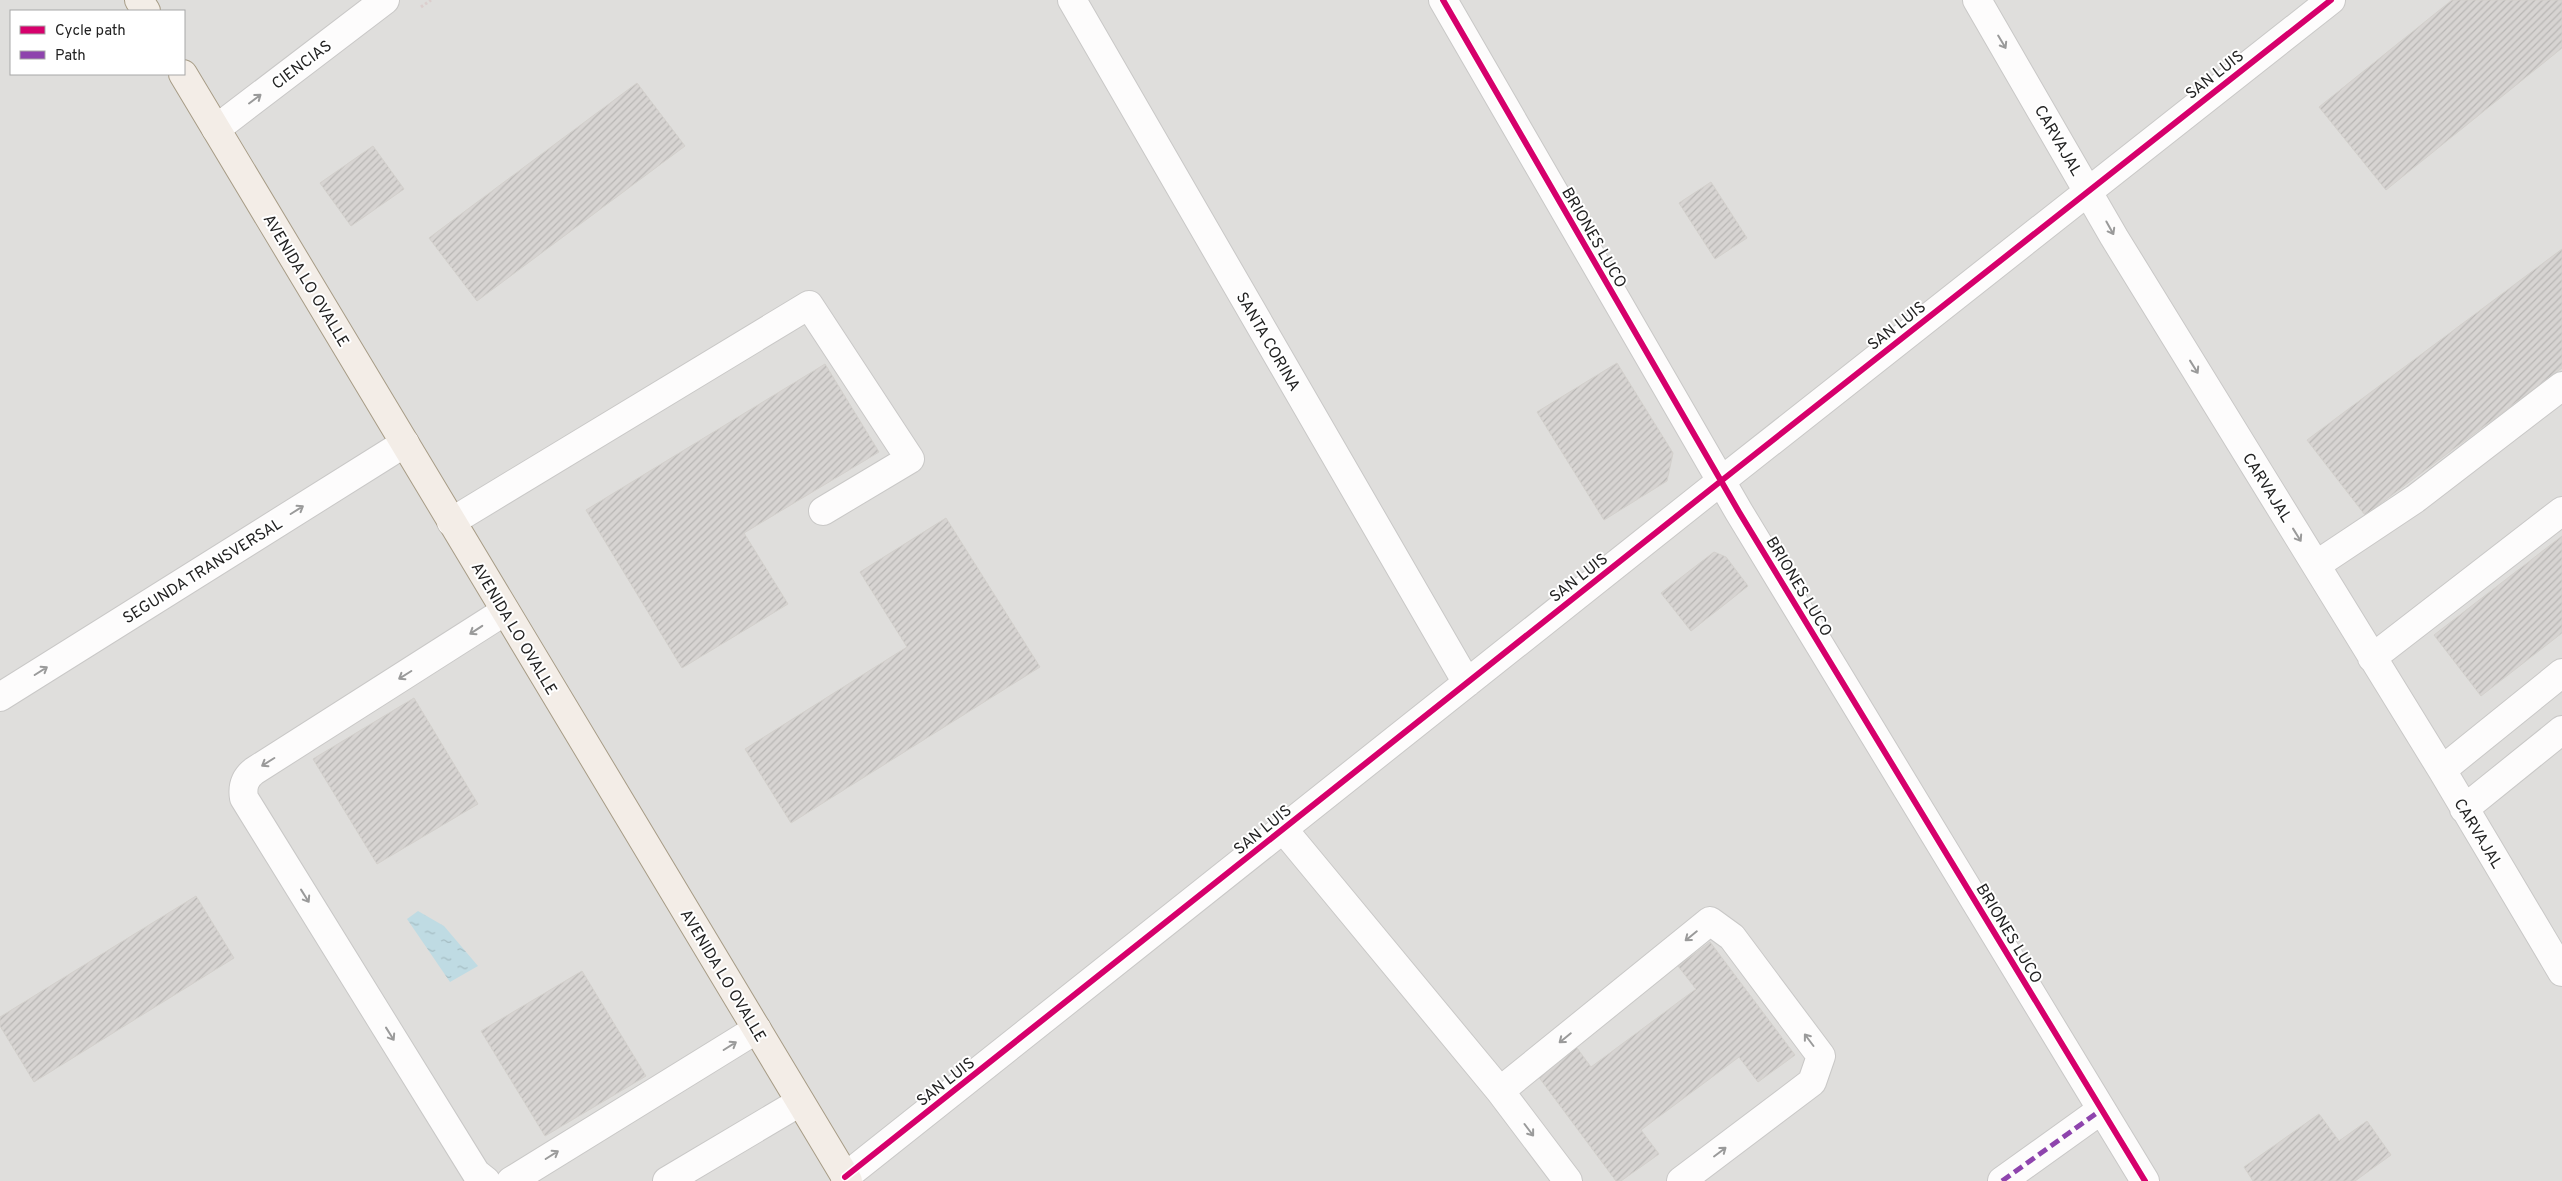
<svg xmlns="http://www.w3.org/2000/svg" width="2562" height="1181" viewBox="0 0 2562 1181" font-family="Overpass,sans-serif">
	<defs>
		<pattern id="water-ripples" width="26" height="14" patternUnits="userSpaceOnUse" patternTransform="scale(1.25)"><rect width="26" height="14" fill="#bfdbe3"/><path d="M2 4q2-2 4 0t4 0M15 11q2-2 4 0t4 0" fill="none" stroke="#a4bcc2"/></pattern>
		<pattern id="building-hatch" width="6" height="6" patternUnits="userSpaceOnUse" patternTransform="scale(1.25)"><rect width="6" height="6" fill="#d7d4d2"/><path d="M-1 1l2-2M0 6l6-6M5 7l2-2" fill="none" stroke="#b8b6b4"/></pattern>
	</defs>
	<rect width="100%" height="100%" fill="#f0eeeb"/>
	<!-- residential -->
	<path fill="#dfdedc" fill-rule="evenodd" d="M0,0H2562V1181H0ZM11,11H184V74H11Z"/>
	<!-- water -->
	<path fill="url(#water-ripples)" d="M418,911L444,926L478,966L450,982L407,919Z"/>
	<!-- building -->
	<path fill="url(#building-hatch)" stroke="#d3d0cc" d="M2452,0H2562V48L2386,190L2319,107Z
		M637,83L685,146L477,301L429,238Z
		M373,146L404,189L351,226L320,183Z
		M1711,182L1747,238L1715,259L1679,203Z
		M2562,249V368L2365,515L2307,440Z
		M1617,363L1673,453L1667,481L1604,520L1537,412Z
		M825,364L879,452L744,533L788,604L682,668L586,510Z
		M946,518L1040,667L791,823L745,749L907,647L860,572Z
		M2562,536V633L2481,696L2434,635Z
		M1714,552L1726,557L1748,586L1691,631L1661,593Z
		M414,698L478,804L377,864L313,759Z
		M196,896L234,958L34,1082L0,1026V1017Z
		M1710,942L1795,1055L1758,1082L1739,1057L1641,1130L1659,1154L1621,1181H1616L1535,1072L1574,1044L1591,1067L1696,989L1678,966Z
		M582,971L646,1076L545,1136L481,1031Z
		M2319,1114L2339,1141L2367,1121L2391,1155L2355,1181H2253L2244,1167Z"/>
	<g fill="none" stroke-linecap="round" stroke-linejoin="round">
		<defs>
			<path id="minor" d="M1072,0L1467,683
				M1443,0L1739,512L2145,1181
				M1977,0L2114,237L2442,770L2562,972
				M216,129L385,0
				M451,522L809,305L910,459L823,511
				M2316,565L2415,499L2562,386
				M2372,658L2562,511
				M0,697L405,443
				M2442,770L2562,673
				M2464,809L2562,730
				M1283,829L1500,1091L1568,1181
				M1500,1091L1710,921L1732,937L1821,1056L1812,1082L1681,1181
				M845,1177L1721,481L2331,0
				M486,1181L476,1173L244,798C242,786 245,778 254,771L505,611
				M511,1181L757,1029
				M667,1181L800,1102
				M2002,1181L2101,1110"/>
			<path id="major" d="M139,0L146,11
				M183,74L848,1181"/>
		</defs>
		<!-- minor casing -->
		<use href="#minor" stroke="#c9c8c7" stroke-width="30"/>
		<!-- major casing -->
		<use href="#major" stroke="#a79c86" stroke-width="30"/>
		<!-- path -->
		<path stroke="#dccecd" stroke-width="3" stroke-dasharray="2.5 2.5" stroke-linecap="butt" d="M421,7L431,0"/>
		<!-- minor -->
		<use href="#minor" stroke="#fdfcfc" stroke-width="28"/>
		<!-- major -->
		<use href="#major" stroke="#f3ede7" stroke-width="28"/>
		<!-- quiet -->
		<path stroke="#8e44ad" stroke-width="5" stroke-dasharray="10 5" stroke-linecap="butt" d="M2002,1181L2101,1110"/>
		<defs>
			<path id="cycleway" d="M1443,0L1739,512L2145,1181
				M845,1177L1721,481L2331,0"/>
		</defs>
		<!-- cycleway casing -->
		<use href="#cycleway" stroke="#fff" stroke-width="9"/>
		<!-- cycleway -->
		<use href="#cycleway" stroke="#d6006c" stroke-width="6"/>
	</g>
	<!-- one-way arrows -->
	<defs><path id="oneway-shaft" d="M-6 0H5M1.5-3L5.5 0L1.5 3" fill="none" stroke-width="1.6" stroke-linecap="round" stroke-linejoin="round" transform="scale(1.25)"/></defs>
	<g stroke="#9a9a9a">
		<use href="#oneway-shaft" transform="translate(2002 42) rotate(59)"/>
		<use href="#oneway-shaft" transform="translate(255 99) rotate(-37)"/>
		<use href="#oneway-shaft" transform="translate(2110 228) rotate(61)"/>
		<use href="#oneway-shaft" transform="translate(2194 367) rotate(58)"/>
		<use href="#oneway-shaft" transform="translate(297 510) rotate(-32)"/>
		<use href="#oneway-shaft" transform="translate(2297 535) rotate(58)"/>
		<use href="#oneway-shaft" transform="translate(476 630) rotate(147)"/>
		<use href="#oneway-shaft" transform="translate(41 671) rotate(-32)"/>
		<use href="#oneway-shaft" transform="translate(405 675) rotate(148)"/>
		<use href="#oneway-shaft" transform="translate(268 762) rotate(148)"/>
		<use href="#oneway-shaft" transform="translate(305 896) rotate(58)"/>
		<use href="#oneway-shaft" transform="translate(1691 936) rotate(141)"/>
		<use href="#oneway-shaft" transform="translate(390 1034) rotate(58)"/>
		<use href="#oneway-shaft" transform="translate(1565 1038) rotate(141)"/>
		<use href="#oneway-shaft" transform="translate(1809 1040) rotate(-127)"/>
		<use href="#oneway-shaft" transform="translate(730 1046) rotate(-32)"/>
		<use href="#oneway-shaft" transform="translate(1529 1130) rotate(53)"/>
		<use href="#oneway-shaft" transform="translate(1720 1152) rotate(-37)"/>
		<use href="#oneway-shaft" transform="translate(552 1155) rotate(-32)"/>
	</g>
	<g text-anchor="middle" stroke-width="4" stroke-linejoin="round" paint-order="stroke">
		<!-- street labels -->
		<g font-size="16" fill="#222" stroke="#fff">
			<text transform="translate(301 64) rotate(-37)" y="6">CIENCIAS</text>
			<text transform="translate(2214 74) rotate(-38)" y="6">SAN LUIS</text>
			<text transform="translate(2059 140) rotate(60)" y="6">CARVAJAL</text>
			<text transform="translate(1595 237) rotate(60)" y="6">BRIONES LUCO</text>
			<text transform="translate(307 280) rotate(59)" y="6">AVENIDA LO OVALLE</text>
			<text transform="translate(1896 325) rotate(-38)" y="6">SAN LUIS</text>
			<text transform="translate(1269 341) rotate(60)" y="6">SANTA CORINA</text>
			<text transform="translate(2268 487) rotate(58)" y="6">CARVAJAL</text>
			<text transform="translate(202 570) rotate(-32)" y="6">SEGUNDA TRANSVERSAL</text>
			<text transform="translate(1578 577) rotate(-38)" y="6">SAN LUIS</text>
			<text transform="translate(1800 586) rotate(59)" y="6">BRIONES LUCO</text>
			<text transform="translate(515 628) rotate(59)" y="6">AVENIDA LO OVALLE</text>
			<text transform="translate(1262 829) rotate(-39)" y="6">SAN LUIS</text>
			<text transform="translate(2479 833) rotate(59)" y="6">CARVAJAL</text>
			<text transform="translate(2010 933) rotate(59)" y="6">BRIONES LUCO</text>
			<text transform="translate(724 975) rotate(59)" y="6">AVENIDA LO OVALLE</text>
			<text transform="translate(945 1081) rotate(-38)" y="6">SAN LUIS</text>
		</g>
	</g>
	<!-- legend -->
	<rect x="10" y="10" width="175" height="65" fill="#ffffff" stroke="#a7a7a7"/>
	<rect x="20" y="26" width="25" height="8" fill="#d6006c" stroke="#a7a7a7"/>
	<text x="55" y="35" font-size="15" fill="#222222">Cycle path</text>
	<rect x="20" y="51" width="25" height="8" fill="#8e44ad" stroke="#a7a7a7"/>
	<text x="55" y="60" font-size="15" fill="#222222">Path</text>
</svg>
